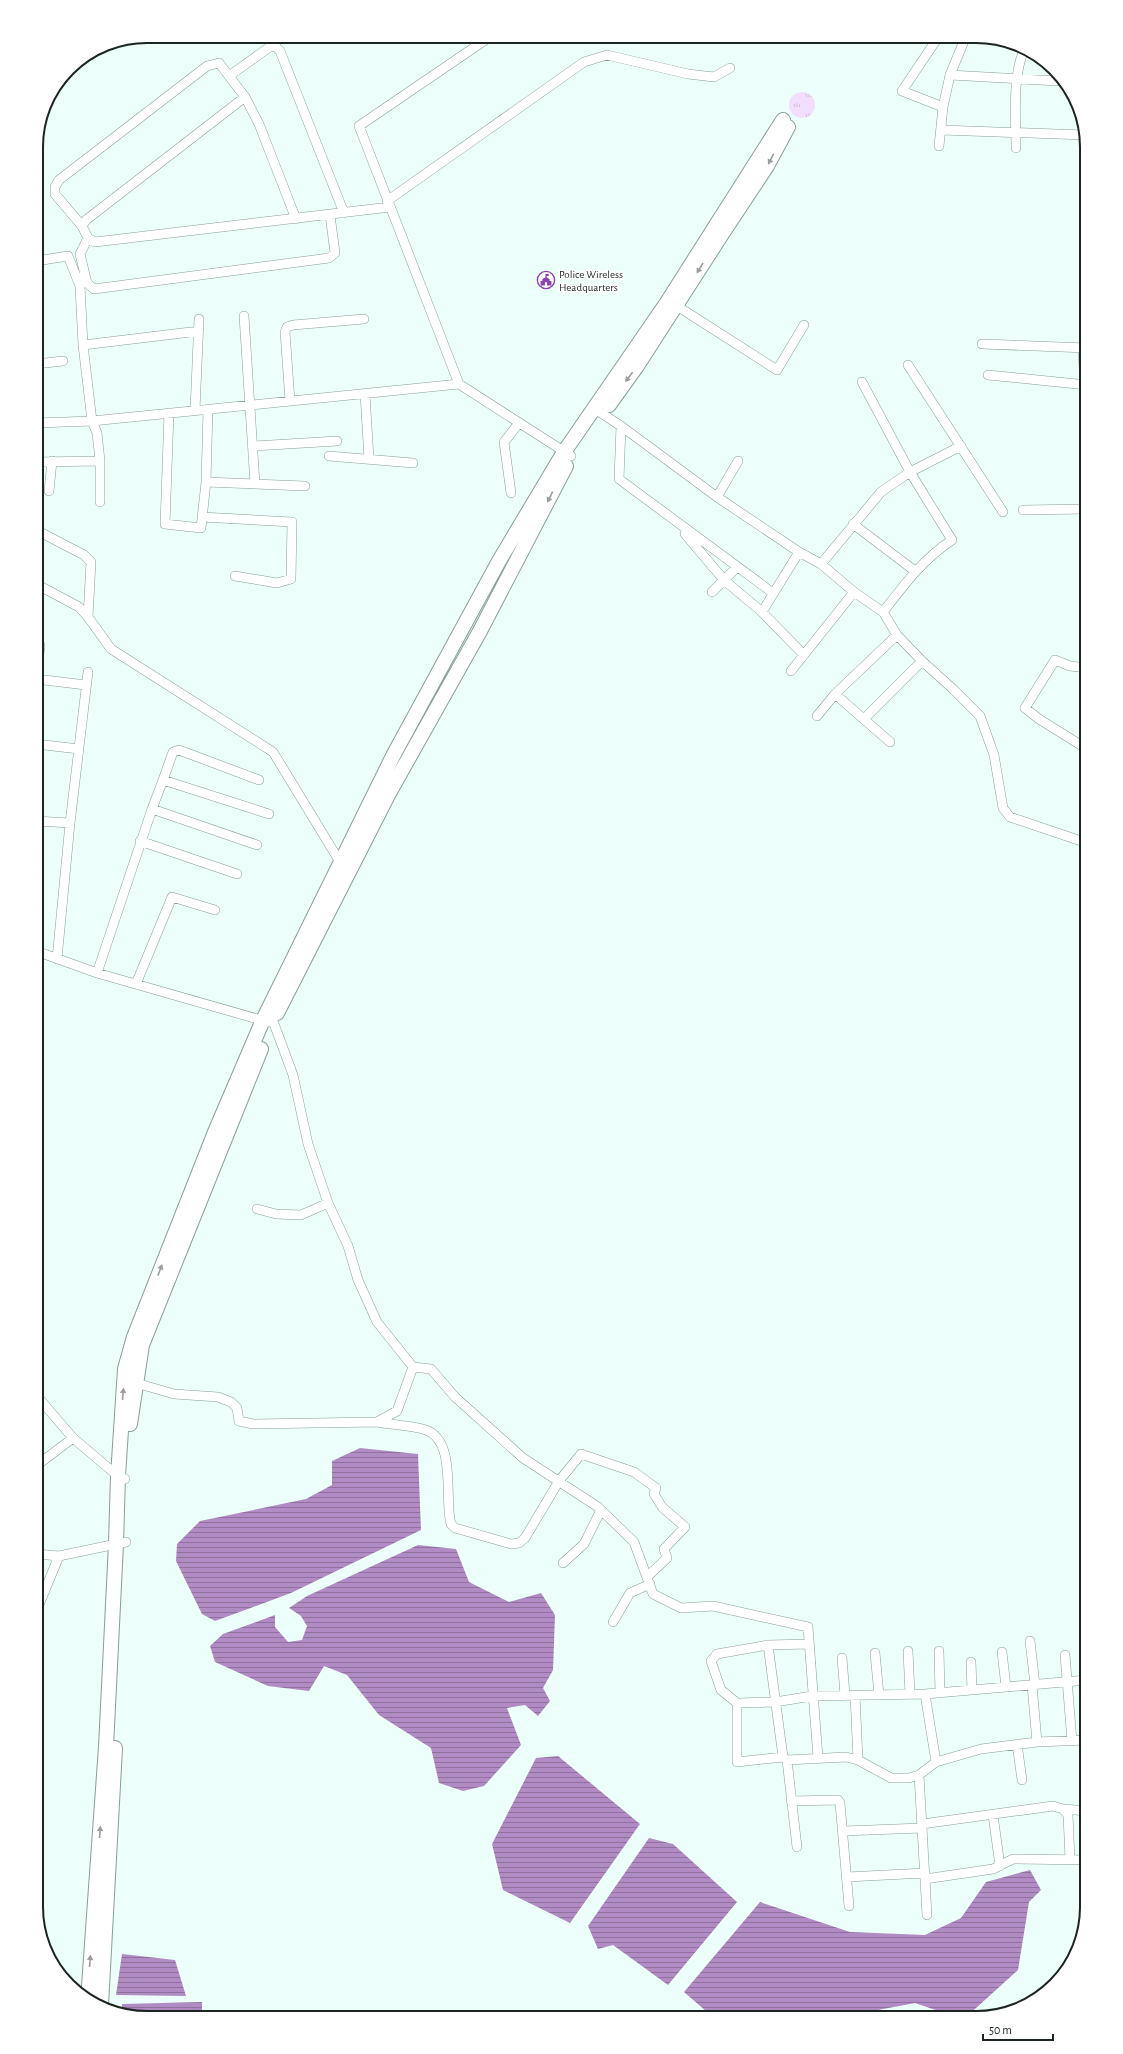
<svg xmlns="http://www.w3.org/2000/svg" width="1123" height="2054" viewBox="0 0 1123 2054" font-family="'Alegreya Sans',sans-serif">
	<defs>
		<pattern id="grass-tufts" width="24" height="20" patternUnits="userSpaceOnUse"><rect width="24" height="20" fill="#f2defc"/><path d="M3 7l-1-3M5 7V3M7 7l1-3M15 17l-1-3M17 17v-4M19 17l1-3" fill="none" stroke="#cfbed8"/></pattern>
		<pattern id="water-rules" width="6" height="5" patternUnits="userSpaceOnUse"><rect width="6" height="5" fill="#b18bc3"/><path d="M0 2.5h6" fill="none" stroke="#8f719e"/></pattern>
	</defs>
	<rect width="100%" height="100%" fill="#ecfffa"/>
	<!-- grass -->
	<path fill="url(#grass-tufts)" d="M789 105a13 13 0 1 1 26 0a13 13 0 1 1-26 0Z"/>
	<!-- water -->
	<path fill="url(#water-rules)" d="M360,1448L418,1454L421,1530L291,1593L215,1621L202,1614L176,1561L177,1544L200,1521L306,1499L332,1485V1461Z
		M418,1545L456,1549L469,1582L509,1602L541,1593L555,1615L553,1670L543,1688L550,1701L538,1716L525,1705L507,1708L521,1745L484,1786L463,1791L439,1783L431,1748L379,1715L347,1675L324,1666L309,1691L268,1686L215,1662L210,1646L223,1634L275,1615V1627L288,1642L302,1640L307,1626L301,1616L289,1608L307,1596Z
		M558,1756L640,1824L570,1923L503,1890L492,1844L536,1758Z
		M649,1838L673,1844L737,1902L668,1985L613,1945L598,1949L588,1926Z
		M1030,1870L1041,1890L1029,1902L1018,1970L965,2018H959L915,2003L878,2010L876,2018H714L684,1992L760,1902L850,1932L925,1935L961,1918L986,1882Z
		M122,1954L175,1960L186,1996L116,1995Z
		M202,2002V2018H140L122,2012V2004Z"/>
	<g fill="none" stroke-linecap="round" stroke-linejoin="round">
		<defs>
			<path id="street" d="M491,36L359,126L459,384L571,456
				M939,36L902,91L943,107
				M950,75L1059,81
				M229,76L271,46L276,47L280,51L344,213
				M941,130L1085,135
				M939,146L943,107L950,75L966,36
				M1016,148C1016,119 1012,77 1024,50
				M387,201L584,62L607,55L688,74L714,77L730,68
				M296,219L259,124L245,97L219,63L207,66L59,180L55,187V194L82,226L88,238L95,242L390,207
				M82,226L86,220L245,97
				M88,238L80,254L87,283L94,289L329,258L335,253L330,215
				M36,261L68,256L80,286L83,345L92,421L97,433L100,461V502
				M671,305L677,306L777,370L804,325
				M244,316L255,484
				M982,344L1087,348
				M83,345L199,331
				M1083,347L1087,435
				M36,364L63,361
				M908,365L1003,512
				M988,375L1087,385
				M862,382L910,472L952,540C923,559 904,585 883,612
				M365,394L369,459
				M290,401L285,332L287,327L293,325L364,319
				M595,409L621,426L717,497L799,552L821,564L854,592L883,612L897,635L922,661L864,719
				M195,410L199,319
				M169,413L165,524L201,528L206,482L208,409
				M36,423L92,421L459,384
				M621,426L619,479L773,593
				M254,446L337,441
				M329,456L413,463
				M36,462L100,461
				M206,482L305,486
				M49,491L52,461
				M511,493L504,442L519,423
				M717,497L738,461
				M1023,510L1087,509
				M202,517L292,522L291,579L277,583L235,576
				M853,524L915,571
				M36,530L84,555L91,562L88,617
				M685,534L724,580L762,612L804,655
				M821,564L881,492L910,472L961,446
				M36,584L79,607L88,617L111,649L273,752L340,862
				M712,592L737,567
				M762,612L799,552
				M922,661L953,689L980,716L994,755L1003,808L1010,817L1087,843
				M791,671L854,592
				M36,679L86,685
				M36,685L40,645
				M835,694L890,742
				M817,716L835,694L897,635
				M36,744L79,749
				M1087,749L1039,719L1025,708L1055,660L1070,666L1087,668
				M163,780L173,752L179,750L259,780
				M152,809L163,780L269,814
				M36,821L70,823
				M140,841L237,874
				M36,951L97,973L268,1022
				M57,959L70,823L88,672
				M97,973L152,809L257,845
				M136,984L172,897L215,910
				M273,1021L293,1075L308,1144L328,1203L348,1246L358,1280L377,1322L413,1367L431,1369L455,1397L523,1458L598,1507L634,1542L653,1594L681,1608L713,1606L808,1627L818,1758
				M257,1209L276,1214L301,1215L328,1203
				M136,1383L174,1394L218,1397L231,1402L237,1408L239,1421L253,1424L377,1422L397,1411L413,1367
				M36,1395L73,1438L118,1476L125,1479
				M377,1422C392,1425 411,1425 426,1430C457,1441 444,1500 451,1524L455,1528L511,1544L519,1543L525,1538L559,1481L581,1454L634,1472L656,1488L654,1494L662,1507L685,1527L664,1549L667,1558L647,1577
				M36,1466L73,1438
				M36,1554L59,1556L126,1542
				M563,1563L584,1544L601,1510
				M36,1612L59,1556
				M613,1622L630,1593L650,1584
				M1030,1641L1035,1685
				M809,1644L768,1645L717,1654L711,1661L721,1690L737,1703L775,1702L812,1696L925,1694L1087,1680
				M768,1645L783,1757
				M908,1651L910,1694
				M939,1651L940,1693
				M1002,1652L1006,1687
				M875,1653L879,1695
				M1065,1655L1072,1741
				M842,1658L845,1695
				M971,1662L972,1690
				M1032,1685L1037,1742
				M925,1694L936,1762
				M855,1695L858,1760
				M737,1703V1762L783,1757L787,1760L846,1757L858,1760L891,1778H909L919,1775L936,1762L981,1749L1037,1742L1087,1740
				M1017,1744L1022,1780
				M787,1760L797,1847
				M919,1775L927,1915
				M791,1801L838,1800L840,1803L849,1906
				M1063,1809L1087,1811
				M993,1815L1000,1866
				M922,1824L1053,1806L1063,1809L1068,1815L1070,1859
				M844,1831L922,1828
				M847,1877L925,1873
				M925,1879L993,1869L1013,1859L1087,1860"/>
			<path id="primary" d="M609,405L637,366L722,234L767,166L788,127
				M277,1013L388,795L480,631L566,466
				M130,1424L142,1345L261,1049
				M88,2000L106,1747L116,1544L118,1476L125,1369L134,1337L215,1132L263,1020L394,754L499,561L564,452L666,304L783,120
				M101,2005L115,1748"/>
		</defs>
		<!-- street casing -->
		<use href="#street" stroke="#889e99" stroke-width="10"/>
		<!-- primary casing -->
		<use href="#primary" stroke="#889e99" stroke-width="16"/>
		<!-- street -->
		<use href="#street" stroke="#fff" stroke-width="9"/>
		<!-- primary -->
		<use href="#primary" stroke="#fff" stroke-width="14"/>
	</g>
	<!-- one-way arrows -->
	<defs><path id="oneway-solid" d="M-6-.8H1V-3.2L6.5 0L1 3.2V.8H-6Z"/></defs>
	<g fill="#999d9c">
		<use href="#oneway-solid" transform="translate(771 159) rotate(117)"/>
		<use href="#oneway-solid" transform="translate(700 268) rotate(122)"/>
		<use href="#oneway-solid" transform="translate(629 377) rotate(127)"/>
		<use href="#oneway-solid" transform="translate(550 497) rotate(116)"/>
		<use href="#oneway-solid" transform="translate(160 1270) rotate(-69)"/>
		<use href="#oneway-solid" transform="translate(123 1394) rotate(-86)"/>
		<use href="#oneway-solid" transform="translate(100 1832) rotate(-86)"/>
		<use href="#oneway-solid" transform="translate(90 1961) rotate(-86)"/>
	</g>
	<!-- icons -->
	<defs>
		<symbol id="civic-ring" viewBox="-11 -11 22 22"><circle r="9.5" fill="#fff" stroke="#9041b1" stroke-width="1.5"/><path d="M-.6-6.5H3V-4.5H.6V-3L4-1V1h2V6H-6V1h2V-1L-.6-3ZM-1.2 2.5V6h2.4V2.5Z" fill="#9041b1"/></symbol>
	</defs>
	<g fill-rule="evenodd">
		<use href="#civic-ring" x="536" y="270" width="20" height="20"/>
	</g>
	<g text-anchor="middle" stroke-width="3.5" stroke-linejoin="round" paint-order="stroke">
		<!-- poi labels -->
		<g font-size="11" fill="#1d2523" stroke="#fff" text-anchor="start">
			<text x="559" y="278">Police Wireless<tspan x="559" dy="13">Headquarters</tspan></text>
		</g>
	</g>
	<!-- crop -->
	<path d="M0 0H1123V2054H0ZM147 43H976A104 104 0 0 1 1080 147V1907A104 104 0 0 1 976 2011H147A104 104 0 0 1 43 1907V147A104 104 0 0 1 147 43Z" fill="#fff" fill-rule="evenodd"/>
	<path fill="none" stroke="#1d2523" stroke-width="2" d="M147 43H976A104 104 0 0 1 1080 147V1907A104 104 0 0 1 976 2011H147A104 104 0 0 1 43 1907V147A104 104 0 0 1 147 43Z"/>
	<!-- scale -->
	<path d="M983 2034v6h70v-6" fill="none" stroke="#1d2523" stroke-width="2"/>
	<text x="989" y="2034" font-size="12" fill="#1d2523" stroke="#ffffff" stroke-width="3" paint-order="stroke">50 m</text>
</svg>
